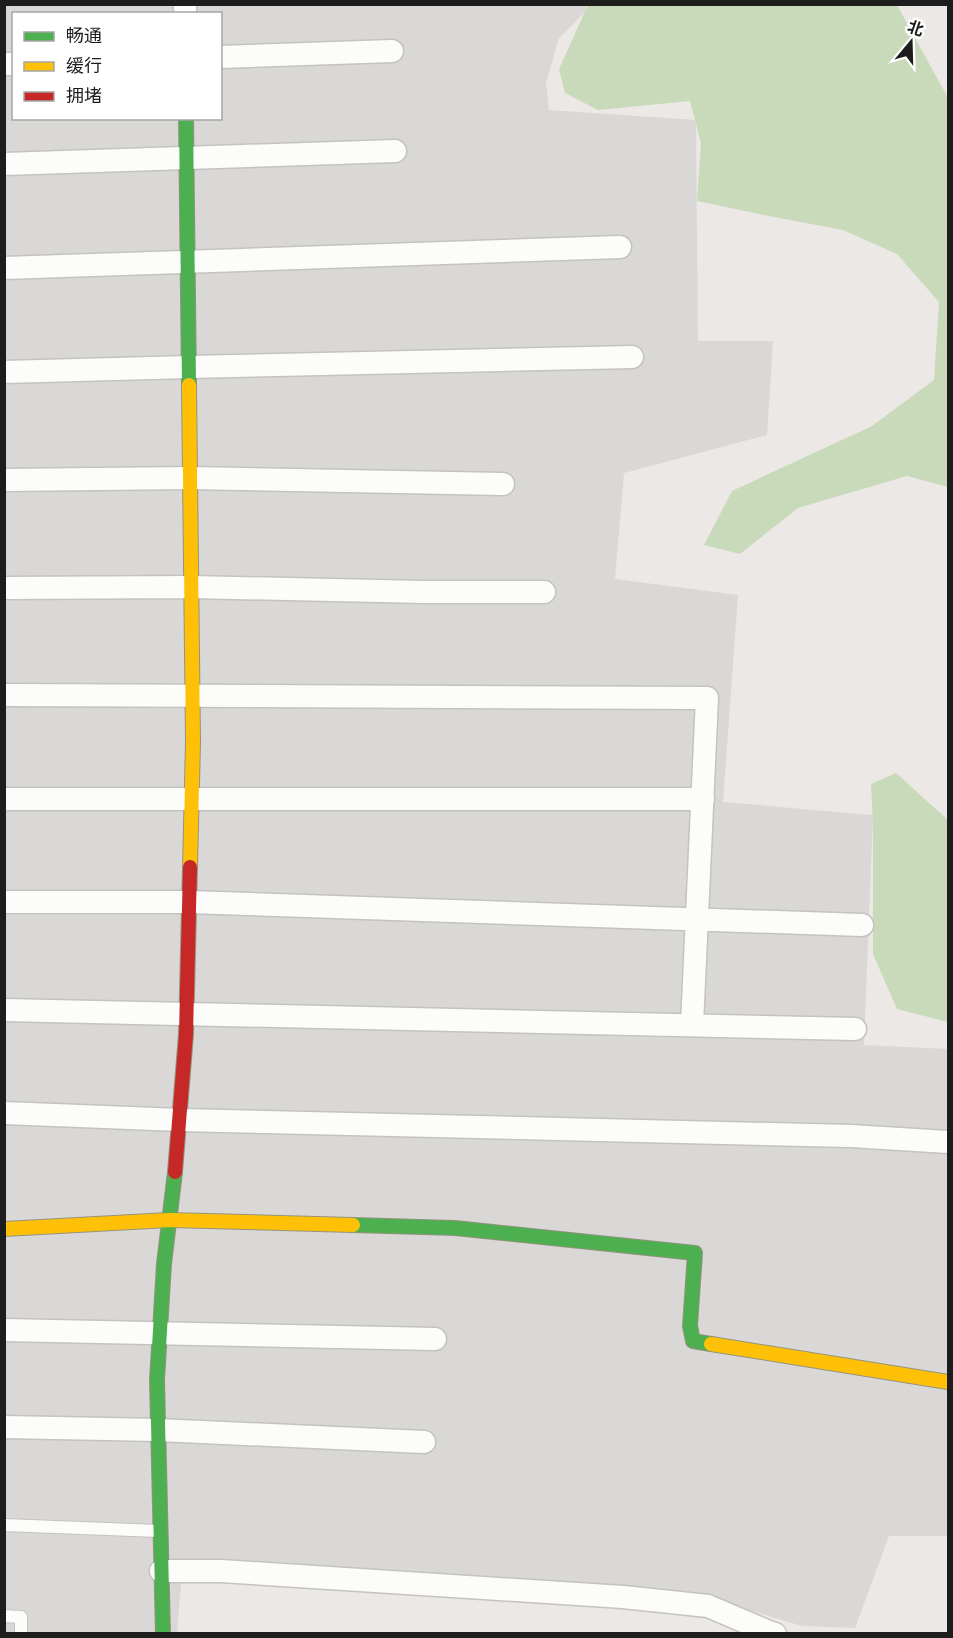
<svg xmlns="http://www.w3.org/2000/svg" width="953" height="1638" viewBox="0 0 953 1638" font-family="'DejaVu Sans','Noto Sans SC',sans-serif">
	<rect width="100%" height="100%" fill="#ebe8e5"/>
	<!-- residential -->
	<path fill="#dad8d7" fill-rule="evenodd" d="M5,5H586V11L559,38L546,83L549,110L696,120L698,341H773L767,435L624,473L615,579L738,595L723,802L873,815L864,1045L948,1049V1536H889L855,1628L802,1626L689,1592L183,1559L177,1633L5,1634ZM14,14H220V118H14Z"/>
	<!-- forest -->
	<path fill="#c9daba" d="M588,5H897L948,98V487L907,476L798,508L740,554L704,545L732,491L872,426L934,380L939,302L897,254L843,230L774,217L697,201L701,143L690,101L598,110L565,93L559,69Z
		M896,773L948,820V1022L897,1009L873,954V825L871,784Z"/>
	<g fill="none" stroke-linecap="round" stroke-linejoin="round">
		<defs>
			<path id="lane" d="M4,1525L159,1531
				M4,1616L21,1617V1634"/>
			<path id="street" d="M185,4V14
				M220,57L392,51
				M4,64H14
				M4,164L395,151
				M4,268L620,247
				M4,372L189,367L632,357
				M4,480L190,478L503,484
				M4,588L191,587L424,592H544
				M4,695L707,698L692,1025
				M4,799H703
				M4,902H189L862,925
				M4,1010L855,1029
				M4,1113L180,1120L851,1136L948,1142
				M4,1330L435,1339
				M4,1427L158,1430L424,1442
				M161,1571H221L623,1597L708,1606L769,1632L775,1634"/>
			<path id="fast" d="M186,118L189,385
				M353,1225L455,1228L695,1253L690,1326L693,1341L711,1344
				M163,1634L157,1380L164,1264L175,1172"/>
			<path id="slow" d="M189,385L193,742L190,867
				M4,1229L169,1220L353,1225
				M711,1344L948,1382"/>
			<path id="jam" d="M175,1172L186,1034L190,867"/>
		</defs>
		<!-- lane casing -->
		<use href="#lane" stroke="#c4c3c1" stroke-width="14"/>
		<!-- street casing -->
		<use href="#street" stroke="#c4c3c1" stroke-width="25"/>
		<!-- fast casing -->
		<use href="#fast" stroke="#95937d" stroke-width="16"/>
		<!-- slow casing -->
		<use href="#slow" stroke="#95937d" stroke-width="16"/>
		<!-- jam casing -->
		<use href="#jam" stroke="#95937d" stroke-width="16"/>
		<!-- lane -->
		<use href="#lane" stroke="#fcfcfb" stroke-width="12"/>
		<!-- street -->
		<use href="#street" stroke="#fcfcfb" stroke-width="22"/>
		<!-- fast -->
		<use href="#fast" stroke="#4caf50" stroke-width="14"/>
		<!-- slow -->
		<use href="#slow" stroke="#ffc107" stroke-width="14"/>
		<!-- jam -->
		<use href="#jam" stroke="#c62828" stroke-width="14"/>
	</g>
	<!-- border -->
	<rect width="953" height="1638" fill="none" stroke="#1d1d1d" stroke-width="12"/>
	<!-- legend -->
	<rect x="12" y="12" width="210" height="108" fill="#ffffff" stroke="#a5a5a5" stroke-width="1.5"/>
	<rect x="24" y="32" width="30" height="9" fill="#4caf50" stroke="#a5a5a5" stroke-width="1.5"/>
	<text x="66" y="42" font-size="18" fill="#1d1d1d">畅通</text>
	<rect x="24" y="62" width="30" height="9" fill="#ffc107" stroke="#a5a5a5" stroke-width="1.5"/>
	<text x="66" y="72" font-size="18" fill="#1d1d1d">缓行</text>
	<rect x="24" y="92" width="30" height="9" fill="#c62828" stroke="#a5a5a5" stroke-width="1.5"/>
	<text x="66" y="102" font-size="18" fill="#1d1d1d">拥堵</text>
	<!-- north arrow -->
	<g transform="translate(911 42) rotate(19)" stroke="#ffffff" stroke-width="4.5" paint-order="stroke">
	<path d="M0-4.5L10 22L0 15L-10 22Z" fill="#1d1d1d"/>
	<text y="-9" font-size="16" font-weight="bold" text-anchor="middle" fill="#1d1d1d">北</text>
	</g>
</svg>
